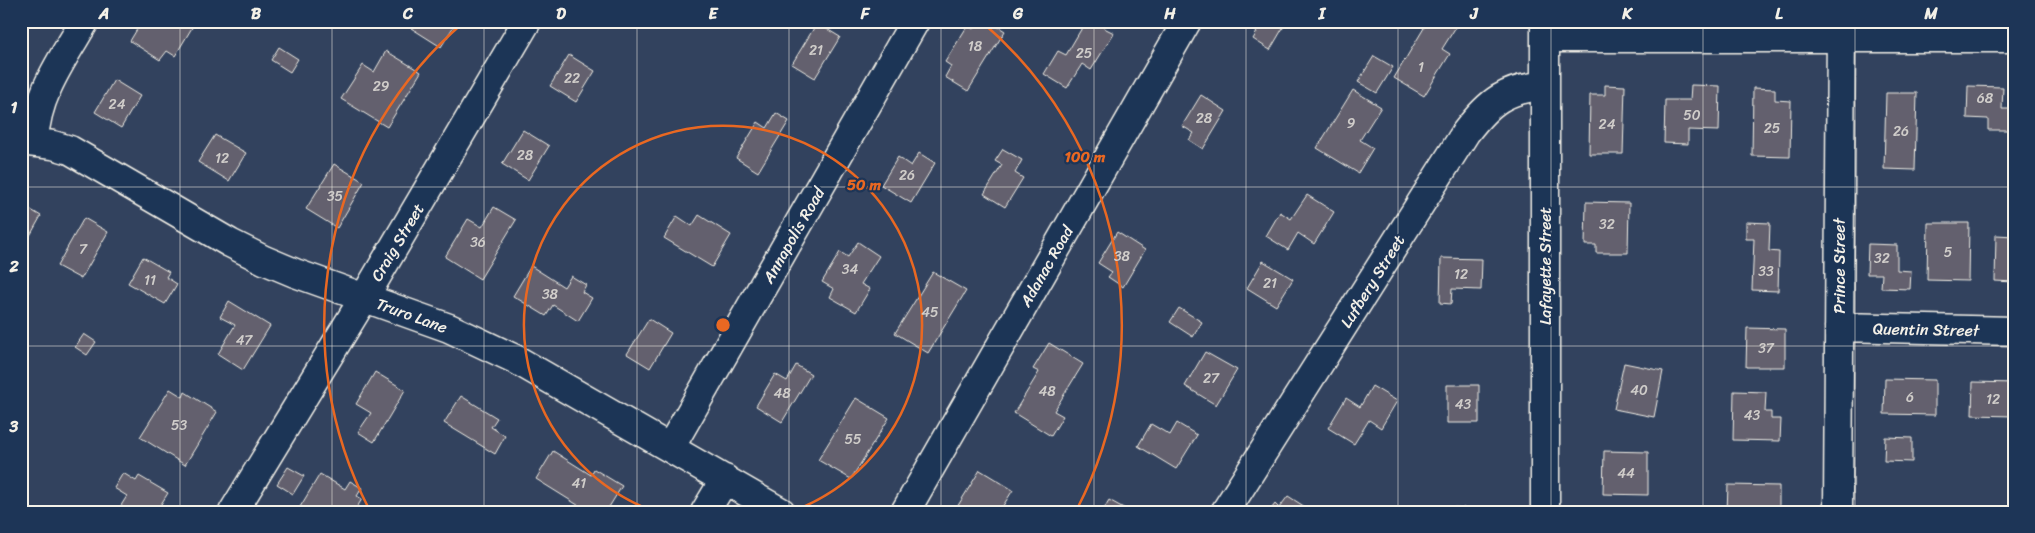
<svg xmlns="http://www.w3.org/2000/svg" width="2035" height="533" viewBox="0 0 2035 533" font-family="Sriracha,sans-serif">
	<rect width="100%" height="100%" fill="#32425e"/>
	<filter id="ink" filterUnits="userSpaceOnUse"><feTurbulence type="fractalNoise" baseFrequency=".02" numOctaves="2"/><feDisplacementMap in="SourceGraphic" scale="10" xChannelSelector="R" yChannelSelector="G"/><feConvolveMatrix kernelMatrix="1 2 1 2 8 2 1 2 1" color-interpolation-filters="sRGB"/></filter>
	<g filter="url(#ink)">
		<!-- building -->
		<path fill="#63616e" stroke="#f4f1e8" d="M142,21H186L193,26L175,56L167,51L160,60L130,41Z
			M415,21H457L441,47L411,28Z
			M978,21H989L1005,31L968,91L945,77L951,66L945,62L968,25L973,29Z
			M1086,21H1108L1104,28L1114,33L1091,70L1082,64L1067,88L1044,74L1058,51L1066,55Z
			M1287,21L1270,50L1253,39L1257,32L1241,22Z
			M1414,21L1459,22L1442,49L1450,54L1424,96L1394,78L1424,28Z
			M817,23L840,37L815,78L792,64Z
			M279,47L298,59L290,72L271,60Z
			M386,51L421,72L387,127L341,99L363,65L374,72Z
			M569,55L595,71L576,102L550,86Z
			M1374,56L1393,67L1377,93L1358,82Z
			M114,80L140,96L121,128L95,112Z
			M1605,85L1625,86L1623,154H1589L1590,95H1605Z
			M1691,85L1720,86L1719,131L1688,130V144L1664,143L1665,100H1690Z
			M1968,86L2003,87L2002,109H2011V130H1988V119L1967,118Z
			M1753,88L1775,89V100L1791,101L1790,157L1752,156Z
			M1353,90L1381,107L1360,140L1373,148L1358,173L1317,148Z
			M1886,93H1917L1915,170L1884,169Z
			M1201,95L1226,111L1203,149L1189,140L1194,133L1182,126Z
			M776,113L789,121L758,172L736,158L758,122L767,128Z
			M523,130L549,146L528,180L502,164Z
			M215,135L246,153L229,181L198,162Z
			M1003,149L1022,160L1015,173L1023,178L1005,207L984,194L1002,165L995,161Z
			M919,153L935,163L911,203L881,185L898,157L911,166Z
			M334,164L364,182L337,228L306,209Z
			M1307,195L1334,212L1314,244L1298,233L1288,250L1266,236L1280,212L1291,219Z
			M1586,202L1629,203L1628,253H1596V245H1585Z
			M21,204L41,216L27,241L21,238Z
			M494,207L516,220L480,279L445,257L468,219L482,227Z
			M699,215L731,235L712,267L664,238L677,216L692,226Z
			M84,218L108,232L81,279L57,266Z
			M1746,222L1770,223L1769,251L1779,252L1778,291L1752,290L1754,239H1746Z
			M1928,223H1969L1968,281L1927,280Z
			M1117,232L1145,250L1123,287L1108,277L1112,272L1098,263Z
			M1996,235L2014,236V282L1995,281Z
			M858,242L879,256L861,284L870,289L856,312L830,297L834,289L822,282L840,252L848,257Z
			M1868,244L1897,245V270L1911,271L1910,289L1881,288L1882,274H1867Z
			M143,257L169,272L166,277L177,284L165,304L128,283Z
			M1441,258L1482,259L1481,290L1452,289L1451,304L1440,303Z
			M1263,261L1293,279L1276,306L1247,288Z
			M531,266L564,287L571,276L586,285L582,292L592,298L578,321L553,305L546,316L513,296Z
			M933,272L966,291L928,353L895,333Z
			M229,301L270,326L243,370L218,354L235,325L220,317Z
			M1179,308L1202,322L1193,337L1170,322Z
			M649,319L671,333L650,368L627,354Z
			M1747,328L1785,329V367H1746Z
			M84,334L96,342L87,355L75,347Z
			M1049,343L1083,364L1054,411L1063,416L1051,436L1014,413L1039,372L1033,369Z
			M1205,352L1237,370L1216,405L1185,386Z
			M1624,363L1663,371L1654,417L1614,409Z
			M796,365L811,374L782,422L756,406L775,374L787,381Z
			M375,372L405,390L374,442L358,432L371,413L356,404Z
			M1885,379L1935,380V415L1884,414Z
			M1973,382L2014,383V416L1972,415Z
			M1447,385H1479V423H1447Z
			M1372,386L1397,401L1381,428L1369,420L1354,444L1328,428L1346,398L1360,407Z
			M170,389L183,397L185,392L217,412L185,465L140,437Z
			M1734,391L1766,392L1765,412H1771V419H1781L1780,441L1733,440Z
			M461,396L497,418L491,427L505,436L495,454L444,423Z
			M856,398L889,418L851,479L818,460Z
			M1177,423L1197,435L1176,469L1138,446L1151,424L1170,435Z
			M1885,437L1912,438V462L1884,461Z
			M553,451L591,475L594,469L622,486L606,512H589L536,479Z
			M1604,451L1648,452V495L1603,494Z
			M288,467L304,476L293,494L277,484Z
			M980,470L1013,490L999,512H945L948,508L954,512Z
			M123,473L136,481L139,476L168,493L156,512H117L127,496L114,488Z
			M320,474L345,489L350,481L362,488L357,496L362,499L354,512H348L340,507L337,512H297Z
			M1728,485L1779,486V512H1727Z
			M1288,496L1313,512H1269L1275,504L1279,508Z
			M1109,500L1129,511L1102,512Z
			M1444,507L1477,508V512H1444Z"/>
		<g fill="none" stroke-linecap="round" stroke-linejoin="round">
			<defs>
				<path id="minor" d="M1545,38H2014
					M21,141L53,145L70,150L230,243L264,260L295,273L449,328L515,359L781,512
					M34,141C36,95 62,60 85,21
					M1839,327L2014,331
					M670,448L915,21
					M233,512L364,298L527,21
					M705,512L725,479
					M905,512L1187,21
					M1225,512L1466,132C1489,102 1506,88 1545,86
					M1545,512V21
					M1838,512L1841,21"/>
			</defs>
			<!-- minor casing -->
			<use href="#minor" stroke="#f4f1e8" stroke-width="31"/>
			<!-- minor -->
			<use href="#minor" stroke="#1d3557" stroke-width="28"/>
		</g>
	</g>
	<!-- grid -->
	<path fill="none" stroke="#f4f1e8" stroke-width="1" stroke-opacity="0.55" d="M180,21V512M332,21V512M484,21V512M637,21V512M789,21V512M941,21V512M1094,21V512M1246,21V512M1398,21V512M1551,21V512M1703,21V512M1855,21V512M21,187H2014M21,346H2014"/>
	<!-- distance rings -->
	<g fill="none" stroke="#e96822" stroke-width="2.5">
		<path d="M653 511A199 199 0 1 1 793 511"/>
		<path d="M369 509A399 399 0 0 1 464 22M982 22A399 399 0 0 1 1077 509"/>
	</g>
	<g text-anchor="middle" stroke-width="4.5" stroke-linejoin="round" paint-order="stroke">
		<!-- number labels -->
		<g font-size="14" fill="#d0cdca">
			<text x="975" y="51">18</text>
			<text x="816" y="55">21</text>
			<text x="1084" y="58">25</text>
			<text x="1421" y="72">1</text>
			<text x="572" y="83">22</text>
			<text x="381" y="91">29</text>
			<text x="1985" y="103">68</text>
			<text x="117" y="109">24</text>
			<text x="1692" y="120">50</text>
			<text x="1204" y="123">28</text>
			<text x="1351" y="128">9</text>
			<text x="1607" y="129">24</text>
			<text x="1772" y="133">25</text>
			<text x="1901" y="136">26</text>
			<text x="525" y="160">28</text>
			<text x="222" y="163">12</text>
			<text x="907" y="180">26</text>
			<text x="335" y="201">35</text>
			<text x="1607" y="229">32</text>
			<text x="478" y="247">36</text>
			<text x="83" y="254">7</text>
			<text x="1948" y="257">5</text>
			<text x="1122" y="261">38</text>
			<text x="1882" y="263">32</text>
			<text x="850" y="274">34</text>
			<text x="1766" y="276">33</text>
			<text x="1461" y="279">12</text>
			<text x="150" y="285">11</text>
			<text x="1270" y="288">21</text>
			<text x="550" y="299">38</text>
			<text x="930" y="317">45</text>
			<text x="244" y="345">47</text>
			<text x="1766" y="353">37</text>
			<text x="1211" y="383">27</text>
			<text x="1639" y="395">40</text>
			<text x="1047" y="396">48</text>
			<text x="782" y="398">48</text>
			<text x="1910" y="402">6</text>
			<text x="1993" y="404">12</text>
			<text x="1463" y="409">43</text>
			<text x="1752" y="420">43</text>
			<text x="179" y="430">53</text>
			<text x="853" y="444">55</text>
			<text x="1626" y="478">44</text>
			<text x="579" y="488">41</text>
		</g>
		<!-- street labels -->
		<g font-size="16" fill="#f4f1e8" stroke="#1d3557">
			<text transform="translate(793 235) rotate(-60)" y="6">Annapolis Road</text>
			<text transform="translate(397 242) rotate(-59)" y="6">Craig Street</text>
			<text transform="translate(1046 266) rotate(-60)" y="6">Adanac Road</text>
			<text transform="translate(1545 266) rotate(-90)" y="6">Lafayette Street</text>
			<text transform="translate(1839 266) rotate(-90)" y="6">Prince Street</text>
			<text transform="translate(1372 281) rotate(-58)" y="6">Lufbery Street</text>
			<text transform="translate(412 315) rotate(20)" y="6">Truro Lane</text>
			<text transform="translate(1926 329) rotate(1)" y="6">Quentin Street</text>
		</g>
	</g>
	<circle cx="723" cy="325" r="8" fill="#e96822" stroke="#1d3557" stroke-width="2.5"/>
	<g font-size="15" text-anchor="middle" font-weight="bold" fill="#e96822" stroke="#1d3557" stroke-width="4.5" stroke-linejoin="round" paint-order="stroke">
		<text x="1085" y="162">100 m</text>
		<text x="864" y="190">50 m</text>
	</g>
	<!-- margin -->
	<rect width="2035" height="533" fill="none" stroke="#1d3557" stroke-width="55"/>
	<rect x="28" y="28" width="1980" height="478" fill="none" stroke="#f4f1e8" stroke-width="2"/>
	<g font-size="16" text-anchor="middle" font-weight="bold" fill="#f4f1e8">
		<text x="104" y="19">A</text>
		<text x="256" y="19">B</text>
		<text x="408" y="19">C</text>
		<text x="561" y="19">D</text>
		<text x="713" y="19">E</text>
		<text x="865" y="19">F</text>
		<text x="1018" y="19">G</text>
		<text x="1170" y="19">H</text>
		<text x="1322" y="19">I</text>
		<text x="1474" y="19">J</text>
		<text x="1627" y="19">K</text>
		<text x="1779" y="19">L</text>
		<text x="1931" y="19">M</text>
		<text x="14" y="113">1</text>
		<text x="14" y="272">2</text>
		<text x="14" y="432">3</text>
	</g>
</svg>
